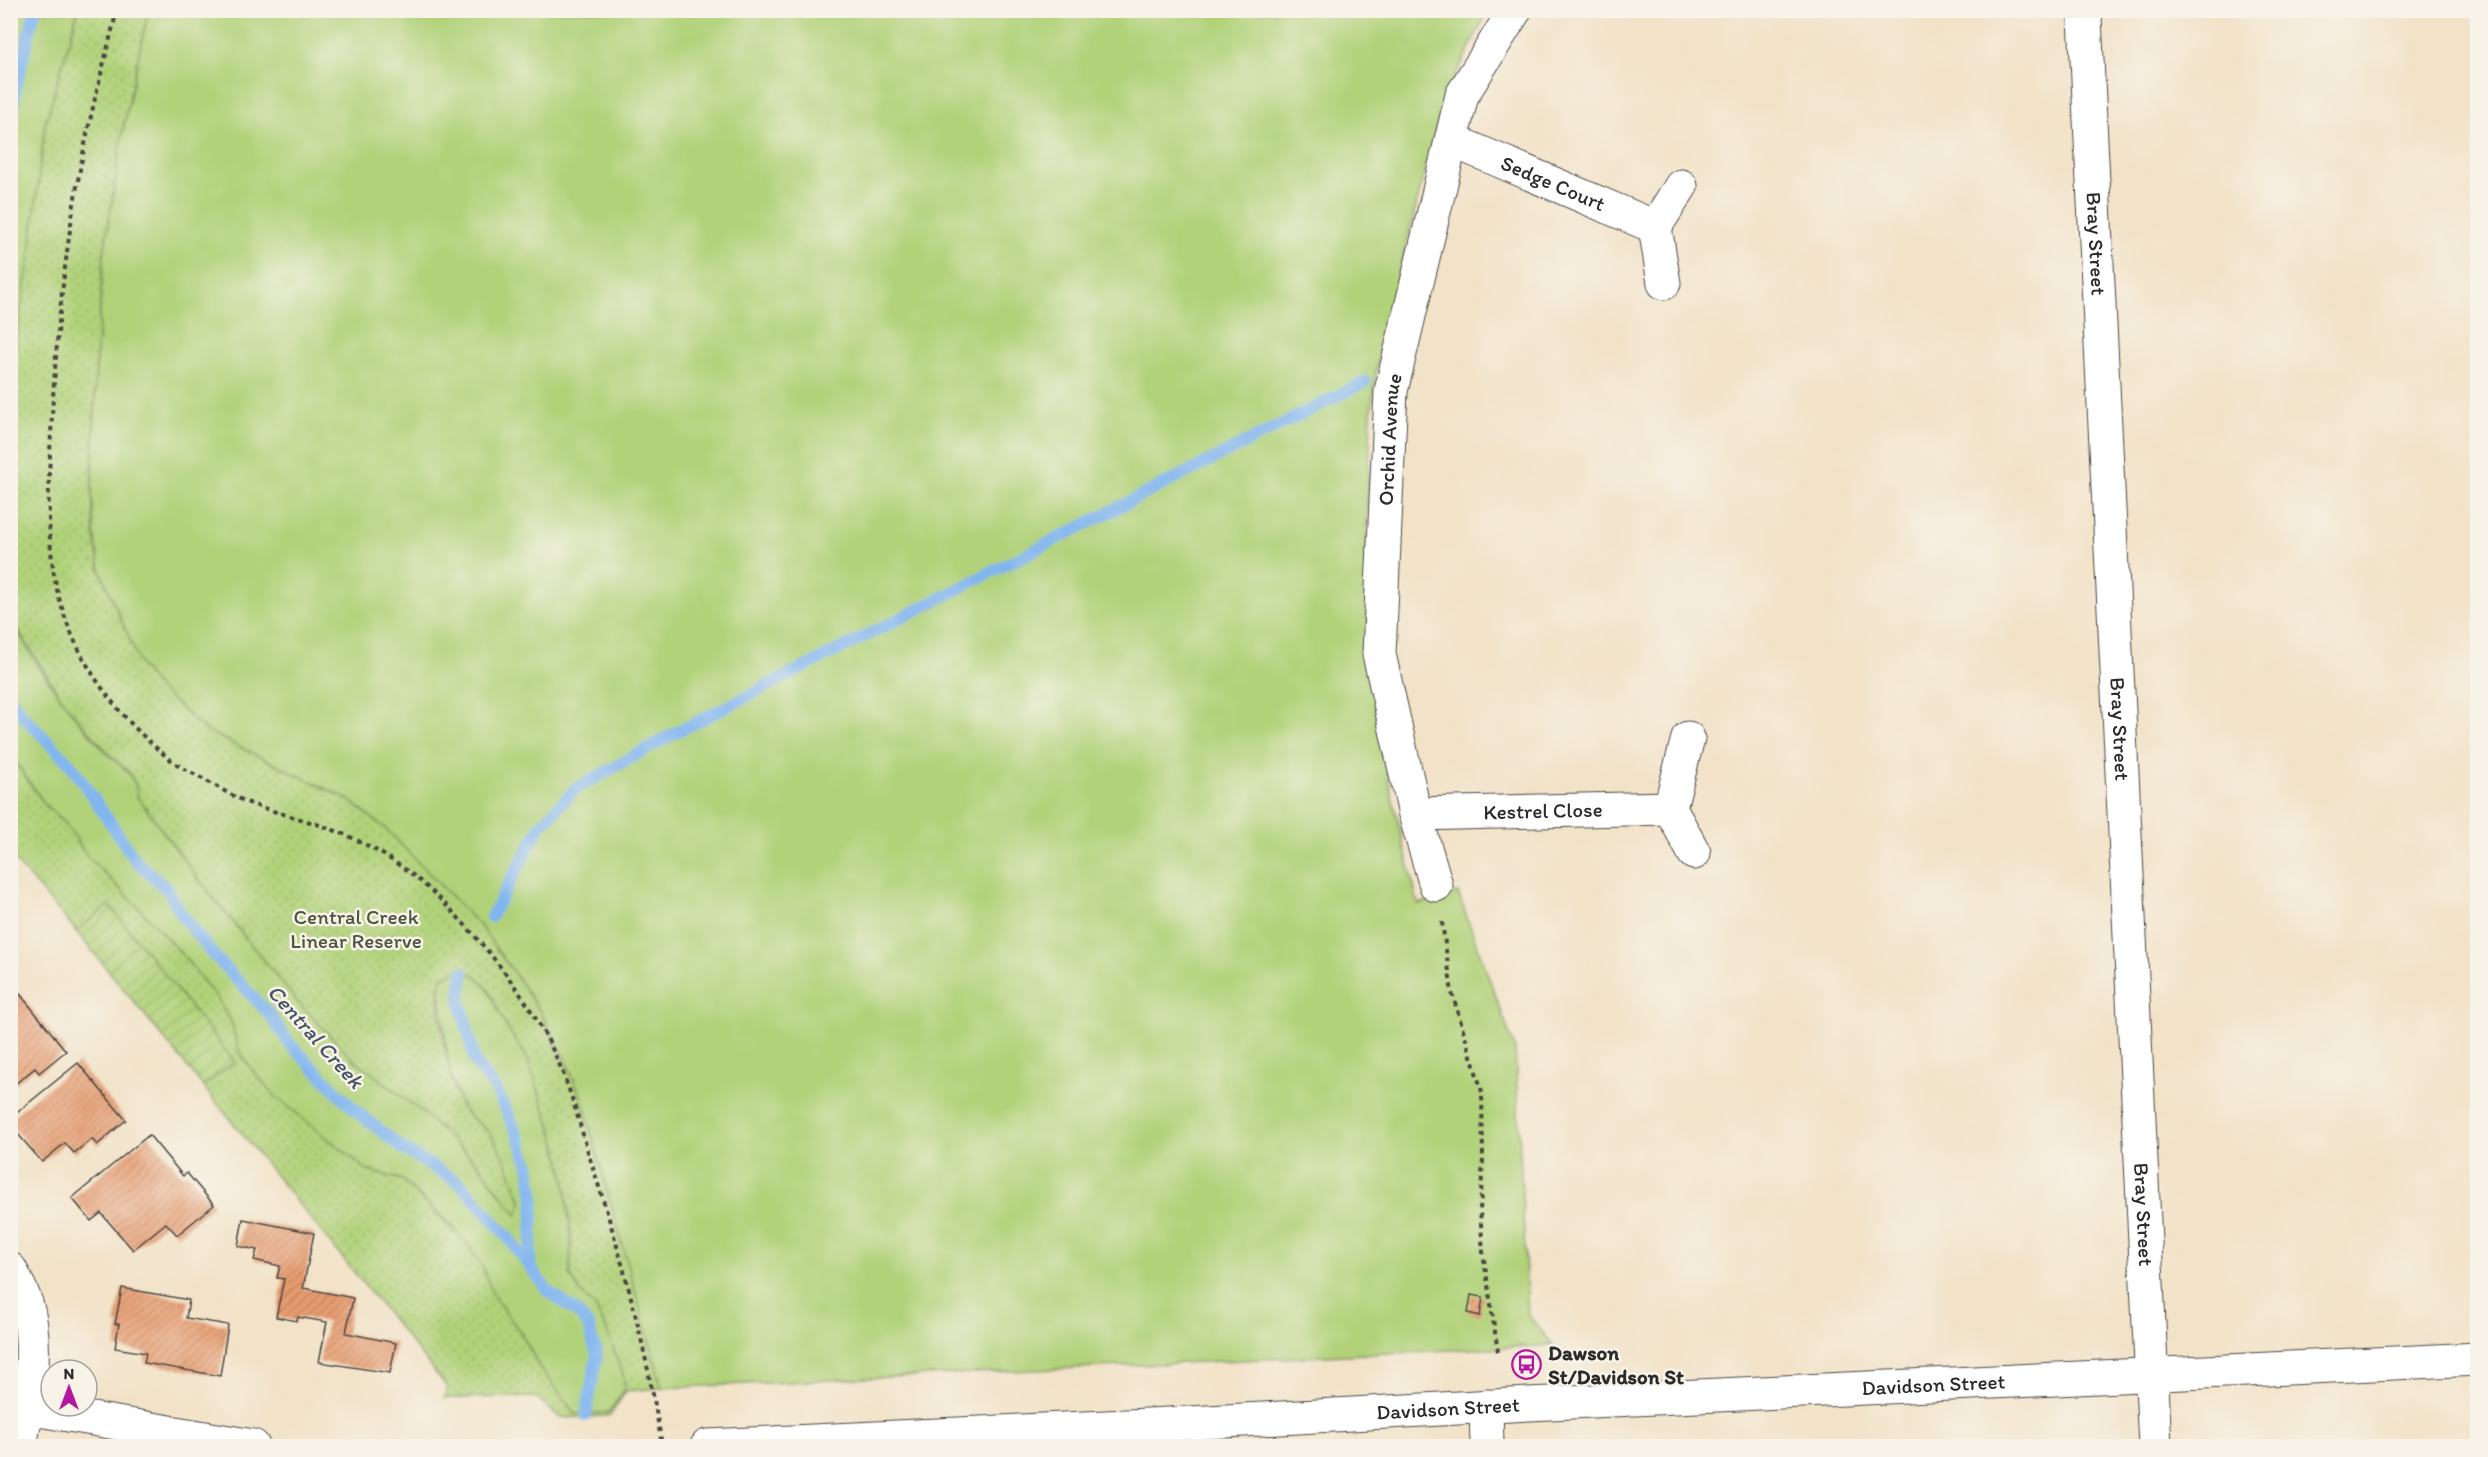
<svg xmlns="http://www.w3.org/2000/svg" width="2488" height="1457" viewBox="0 0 2488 1457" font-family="Itim,sans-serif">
	<defs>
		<pattern id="park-dots" width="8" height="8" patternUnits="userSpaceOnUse" patternTransform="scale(1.5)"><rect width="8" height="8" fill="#b1d279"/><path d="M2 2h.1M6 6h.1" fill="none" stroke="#98b469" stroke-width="1.8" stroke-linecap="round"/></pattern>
		<pattern id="garden-furrows" width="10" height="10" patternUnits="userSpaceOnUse" patternTransform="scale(1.5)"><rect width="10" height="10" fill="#b1d279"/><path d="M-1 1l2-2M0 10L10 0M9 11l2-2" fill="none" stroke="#98b469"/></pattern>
		<pattern id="building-hatch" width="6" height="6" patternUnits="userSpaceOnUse" patternTransform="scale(1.5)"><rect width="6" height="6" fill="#e89c6f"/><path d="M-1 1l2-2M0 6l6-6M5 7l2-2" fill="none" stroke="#bc7f5b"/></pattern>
	</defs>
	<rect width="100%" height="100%" fill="#f7f3e8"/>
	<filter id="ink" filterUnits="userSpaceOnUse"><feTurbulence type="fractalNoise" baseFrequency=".0167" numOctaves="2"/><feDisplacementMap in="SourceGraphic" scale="12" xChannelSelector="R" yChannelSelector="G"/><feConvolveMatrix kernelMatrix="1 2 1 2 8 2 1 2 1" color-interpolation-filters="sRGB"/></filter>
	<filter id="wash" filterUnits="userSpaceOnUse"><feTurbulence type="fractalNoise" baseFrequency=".008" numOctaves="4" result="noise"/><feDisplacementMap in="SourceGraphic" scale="24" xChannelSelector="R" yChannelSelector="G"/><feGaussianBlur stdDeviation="1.35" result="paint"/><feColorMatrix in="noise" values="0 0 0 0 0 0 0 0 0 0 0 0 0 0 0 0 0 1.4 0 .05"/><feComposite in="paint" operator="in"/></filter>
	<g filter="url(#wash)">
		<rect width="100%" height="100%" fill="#f2e2c7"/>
		<!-- grass -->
		<path fill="#b1d279" stroke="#6e7e52" stroke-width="1.5" d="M11,11H78L45,125L30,254L17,336L11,395Z
			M148,11H1488L1443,101L1379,350L1371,414L1366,556L1370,667L1378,726L1392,796L1418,904L1458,893L1515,1049L1528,1315L1553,1345L662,1388L581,1096L563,1053L540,1012L480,926L386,829L347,799L207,731L175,705L156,686L141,667L100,570L94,533L92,490L96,361L104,252L123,129Z
			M10,619C38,668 70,716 110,756C123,768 137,776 137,796L199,880L295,999L352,1058L422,1112L479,1165L501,1195L522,1202L508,1168L488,1132L463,1110L449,1068L439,986L442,977L456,971L475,975L488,989L506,1026L527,1057L556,1142L565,1180L571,1236L570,1275L581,1293L595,1307L605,1326L624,1377L625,1389L608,1413L574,1414L540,1368L521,1333L494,1297L455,1229L402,1180L367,1170L275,1096L253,1071L239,1051L231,1021L186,959L136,905L86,855L62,819L46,806L11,755Z"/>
		<!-- park -->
		<path fill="url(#park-dots)" stroke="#6e7e52" stroke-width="1.5" d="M78,11H148L123,129L104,252L96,361L92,490L94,533L100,570L141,666L156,686L207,731L347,799L386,829L480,926L519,980L540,1012L581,1096L662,1388L626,1391L610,1416L560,1418L536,1397L444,1398L448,1388L203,1086L234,1062L109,905L76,931L11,856L10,755L46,806L70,829L86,855L136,905L186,959L216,997L231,1021L239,1051L253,1071L275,1096L367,1170L402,1180L465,1240L482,1266L494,1297L521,1333L540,1368L575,1414L608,1413L625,1390L624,1377L605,1326L595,1307L581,1293L570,1274L571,1236L565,1180L556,1142L527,1057L506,1026L488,989L475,975L456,971L442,977C433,1002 450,1082 462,1107C467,1118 481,1123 489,1132C504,1152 513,1179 522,1203L517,1215L479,1165L422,1112L352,1058L295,999L199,880L137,796V788L129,772L111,756L65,704L11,619V395L17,336L30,254L45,125Z"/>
		<!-- garden -->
		<path fill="url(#garden-furrows)" stroke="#6e7e52" stroke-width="1.5" d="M109,905L235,1062L203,1086L76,931Z"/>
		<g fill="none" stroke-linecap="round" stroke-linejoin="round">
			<!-- stream -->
			<path stroke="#81b5ef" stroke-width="12" d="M10,137L15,90L35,10
				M10,698L24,717L71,765L137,862L168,890L182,915L211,952L269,1014L290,1044L355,1110L403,1149L461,1184L506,1235L547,1290L578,1313L588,1325L597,1355L586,1415
				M491,917L541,825L574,790L673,734L1365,382
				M463,972L460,998L475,1062L496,1090L518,1135L529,1165L534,1197L530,1266"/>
		</g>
		<g id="blocks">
			<!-- building -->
			<path fill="url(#building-hatch)" d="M20,994L66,1051L39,1073L35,1068L15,1084L10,1079V1002Z
				M78,1063L126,1120L97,1145L92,1139L74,1153L65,1143L42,1162L10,1125V1118Z
				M149,1135L183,1176L187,1173L214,1205L177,1235L166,1223L133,1250L101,1213L91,1221L72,1198Z
				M243,1219L314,1233L303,1288L353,1298L346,1333L396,1343L390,1373L319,1362L327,1322L298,1317L297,1321L276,1317L284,1279L277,1278L280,1266L254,1260L257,1250L238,1246Z
				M122,1288L189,1300L186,1318L228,1325L220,1376L144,1363L146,1353L115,1348L119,1324H115Z
				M1471,1295L1483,1297L1480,1316L1468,1313Z"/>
		</g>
	</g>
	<g filter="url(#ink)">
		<use href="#blocks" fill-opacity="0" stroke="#494642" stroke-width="1.5"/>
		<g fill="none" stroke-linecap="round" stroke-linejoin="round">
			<defs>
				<g id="street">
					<path id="s1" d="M2087,10L2085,18L2155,1446"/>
					<path id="s2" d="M1451,140L1655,227"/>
					<path d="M1664,283L1655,227L1681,186"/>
					<path d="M1688,738L1670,808L1694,853"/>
					<path id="s3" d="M1415,814L1670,808"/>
					<path id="s4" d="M1436,885L1415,814L1379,654L1391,391L1462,95L1515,10"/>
					<path d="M10,1269C16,1280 22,1291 26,1303C40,1347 28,1403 20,1446"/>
					<path d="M1486,1406L1487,1446"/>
					<path d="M27,1408L253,1446"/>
					<path id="s5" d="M707,1446L1190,1423L1529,1404L2478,1359"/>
				</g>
			</defs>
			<!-- street casing -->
			<use href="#street" stroke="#494642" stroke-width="35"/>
			<!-- path -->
			<path stroke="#494642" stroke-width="4" stroke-dasharray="4.5 4.5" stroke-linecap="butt" d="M117,10C106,55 94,99 85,144C67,231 57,326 52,415C49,471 45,529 56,585C71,656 116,717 171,760C180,767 191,772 201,778C218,787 235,798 254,805C278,813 303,819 328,828C370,843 410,869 442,901C487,946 531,1001 557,1059C572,1092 581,1130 592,1165C622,1256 647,1351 662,1446
				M1442,922L1452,993L1482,1092L1483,1159L1480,1210L1483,1252L1498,1352"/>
			<!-- street -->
			<use href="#street" stroke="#fff" stroke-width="33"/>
		</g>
	</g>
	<!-- icons -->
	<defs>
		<symbol id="bus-ring" viewBox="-11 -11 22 22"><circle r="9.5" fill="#f7f3e8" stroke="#b5179e" stroke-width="1.5"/><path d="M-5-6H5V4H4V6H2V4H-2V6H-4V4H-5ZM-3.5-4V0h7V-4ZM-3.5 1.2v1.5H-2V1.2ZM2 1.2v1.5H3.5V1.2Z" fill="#b5179e"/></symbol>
	</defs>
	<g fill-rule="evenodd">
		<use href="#bus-ring" x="1510" y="1348" width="33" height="33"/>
	</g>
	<g text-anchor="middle" stroke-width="5" stroke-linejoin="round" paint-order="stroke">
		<!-- street labels -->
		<g font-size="21" fill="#2b2b2b" stroke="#f7f3e8">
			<text dy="7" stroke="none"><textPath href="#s2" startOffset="111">Sedge Court</textPath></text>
			<text dy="7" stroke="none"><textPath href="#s1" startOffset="234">Bray Street</textPath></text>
			<text dy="7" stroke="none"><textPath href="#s4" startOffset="453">Orchid Avenue</textPath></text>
			<text dy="7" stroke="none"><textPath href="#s1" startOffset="720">Bray Street</textPath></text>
			<text dy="7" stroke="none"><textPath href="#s3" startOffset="128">Kestrel Close</textPath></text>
			<text dy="7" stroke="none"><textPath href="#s1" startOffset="1206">Bray Street</textPath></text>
			<text dy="7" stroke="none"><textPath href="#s5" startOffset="1228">Davidson Street</textPath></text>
			<text dy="7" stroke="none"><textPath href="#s5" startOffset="742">Davidson Street</textPath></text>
		</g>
		<!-- park labels -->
		<g font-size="21" fill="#4c553e" stroke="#f7f3e8">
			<text x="356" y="924">Central Creek<tspan x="356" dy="24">Linear Reserve</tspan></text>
		</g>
		<!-- poi labels -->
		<g font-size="21" font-weight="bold" fill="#2b2b2b" stroke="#f7f3e8" text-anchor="start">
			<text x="1548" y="1360">Dawson<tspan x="1548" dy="24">St/Davidson St</tspan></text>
		</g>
		<!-- water labels -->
		<g font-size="22" font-style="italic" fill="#455466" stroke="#f7f3e8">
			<text transform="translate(316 1036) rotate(48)" y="8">Central Creek</text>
		</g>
	</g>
	<!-- margin -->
	<rect width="2488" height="1457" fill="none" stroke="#f7f3e8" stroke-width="36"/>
	<!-- north arrow -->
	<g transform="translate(69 1388)"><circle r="28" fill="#f7f3e8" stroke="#a5a39c" stroke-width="1.5"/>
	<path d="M0-4.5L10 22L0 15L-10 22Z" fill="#b5179e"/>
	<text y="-9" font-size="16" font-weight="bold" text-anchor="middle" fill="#2b2b2b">N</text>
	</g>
</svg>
